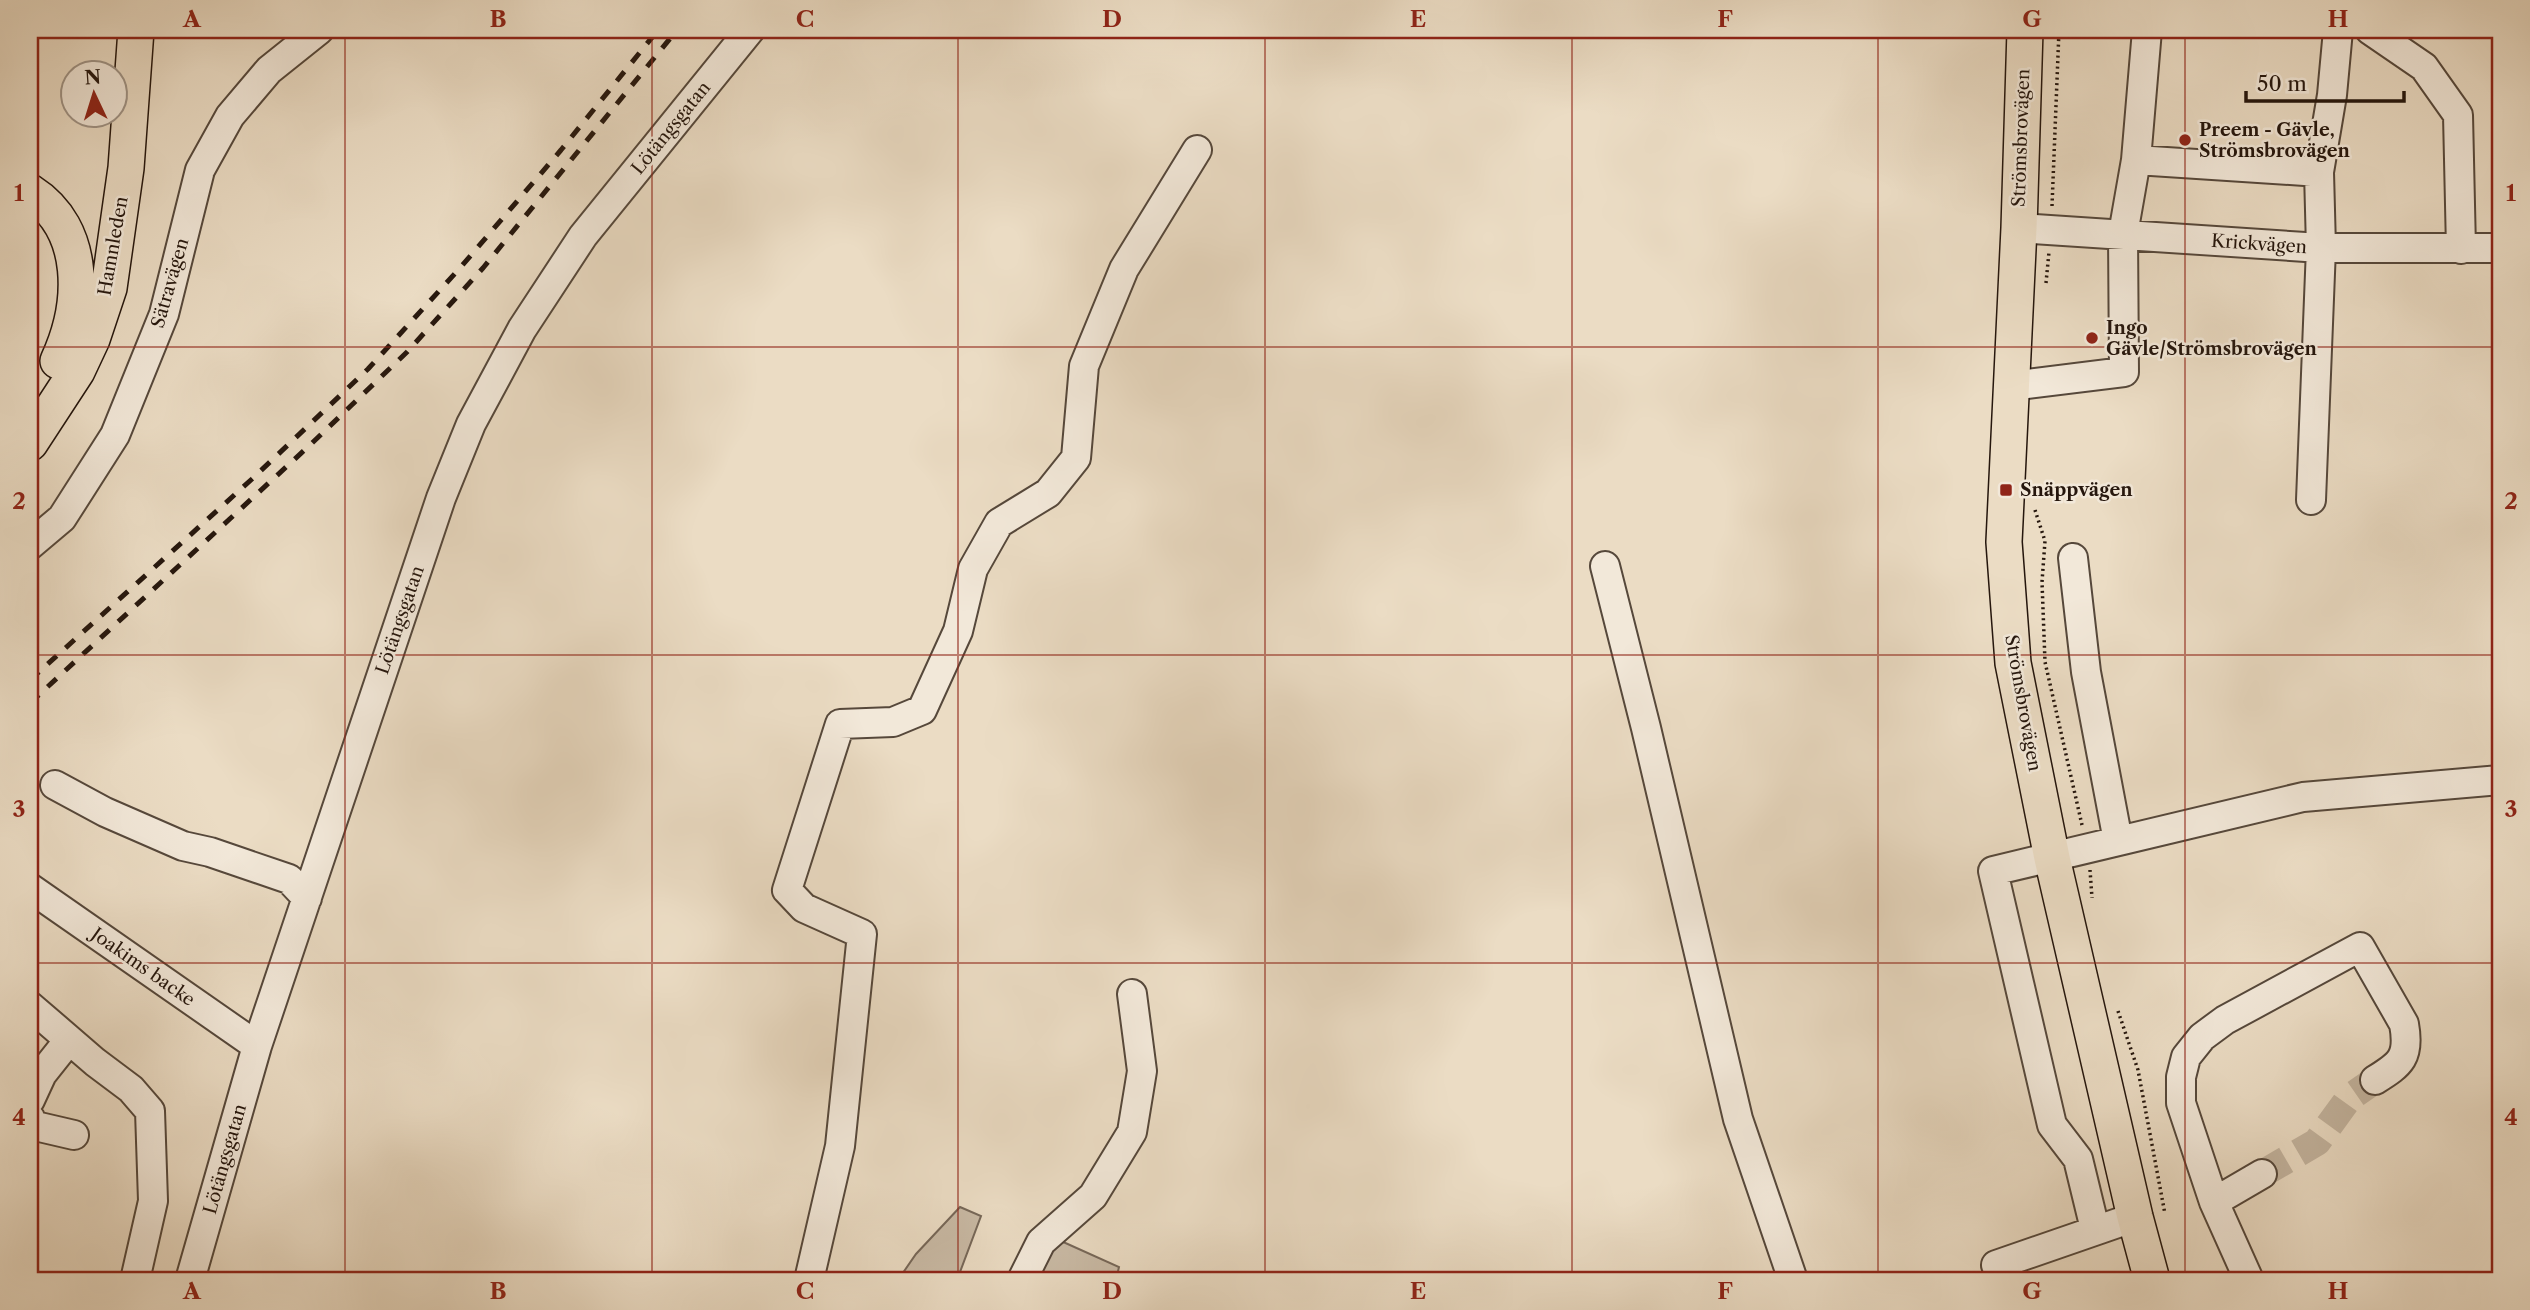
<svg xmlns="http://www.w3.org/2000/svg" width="2530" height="1310" viewBox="0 0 2530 1310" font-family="'Libre Caslon Text',serif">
	<rect width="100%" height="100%" fill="#ebdcc4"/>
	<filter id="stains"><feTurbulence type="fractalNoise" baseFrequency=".00286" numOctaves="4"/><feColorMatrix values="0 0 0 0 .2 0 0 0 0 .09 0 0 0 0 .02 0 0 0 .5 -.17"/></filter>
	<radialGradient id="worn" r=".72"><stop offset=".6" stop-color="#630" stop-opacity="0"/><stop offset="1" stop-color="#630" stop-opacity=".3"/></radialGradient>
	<!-- green -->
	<path fill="#c9baa5" stroke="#776859" stroke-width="2" d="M960,1207L981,1216L957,1280H898L916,1254Z
		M1061,1241L1119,1267L1116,1280H1029L1039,1261Z"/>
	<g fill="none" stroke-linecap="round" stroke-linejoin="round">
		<!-- minor-tunnel -->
		<path stroke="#c3b49f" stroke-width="28" stroke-dasharray="28 14" stroke-linecap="butt" d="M2262,1174L2317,1142L2349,1098L2375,1080"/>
		<defs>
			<path id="minor" d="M2370,30L2424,67L2458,115L2461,249
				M2136,160L2319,172L2321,248L2311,500
				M2319,172L2332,95L2338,30
				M2019,228L2321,248H2500
				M2011,386L2124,372L2123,234L2136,160L2147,30
				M30,545L62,518L115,435L164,314L200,170L230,116L269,70L319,30
				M2073,558L2086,672L2118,841
				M1605,566L1646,728L1738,1119L1793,1280
				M55,785L105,812L183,846L210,852L289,879L307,898
				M30,888L257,1046
				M30,1006L95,1062L131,1089L150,1111L153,1201L135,1280
				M30,1100L42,1074L69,1040
				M30,1118L31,1125L74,1135
				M2214,1202L2262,1174
				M2095,1229L2078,1159L2052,1125L1993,871L2303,797L2500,780
				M1996,1265L2135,1217
				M190,1280L257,1046L441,498L471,424L522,329L583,236L750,30
				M809,1280L840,1146L862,934L804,908L787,890L840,724L893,722L922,710L958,631L973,569L999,523L1048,493L1076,458L1084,366L1124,269L1197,150
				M1022,1280L1041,1242L1093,1196L1132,1132L1142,1071L1132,994
				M2249,1280L2214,1202L2181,1103V1077L2186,1057L2202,1037L2225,1020L2360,947L2404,1024C2410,1057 2401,1064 2375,1080"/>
			<path id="major" d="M2025,30L2019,228L2004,542L2013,663L2052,858L2135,1217L2152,1280
				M30,192C88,229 84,305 58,361
				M30,443L77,371L92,339L109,288L126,168L136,30"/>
		</defs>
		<!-- minor casing -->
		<use href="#minor" stroke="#56483b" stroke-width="32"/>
		<!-- major casing -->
		<use href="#major" stroke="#25160d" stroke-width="38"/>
		<!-- path -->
		<path stroke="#25160d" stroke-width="3.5" stroke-dasharray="2 3.5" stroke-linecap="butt" d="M2052,206L2059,30
			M2046,283L2049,252
			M2035,510L2045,541L2042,582L2045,662L2082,825
			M2090,870L2092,898
			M2118,1011L2138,1070L2165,1214"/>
		<!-- minor -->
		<use href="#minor" stroke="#f2e8d9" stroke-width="28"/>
		<!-- major -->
		<use href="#major" stroke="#ebdcc4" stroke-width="35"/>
		<!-- rail -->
		<path stroke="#25160d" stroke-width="5" stroke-dasharray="12 12" stroke-linecap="butt" d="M30,680L252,479L368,369L460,268L561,150L658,30
			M30,703L310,445L407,352L483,268L677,30"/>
	</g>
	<!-- grid -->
	<path fill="none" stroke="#8f2418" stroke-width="2" stroke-opacity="0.55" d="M345,30V1280M652,30V1280M958,30V1280M1265,30V1280M1572,30V1280M1878,30V1280M2185,30V1280M30,347H2500M30,655H2500M30,963H2500"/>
	<!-- markers -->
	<g fill="#8f2418" stroke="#f2e8d9" stroke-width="2.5">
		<circle cx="2185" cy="140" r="7"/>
		<circle cx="2092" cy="338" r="7"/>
		<rect x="1999" y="483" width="14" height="14" rx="3.5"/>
	</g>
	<g text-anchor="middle" stroke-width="5" stroke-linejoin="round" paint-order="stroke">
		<!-- street labels -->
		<g font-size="18" fill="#25160d" stroke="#f2e8d9">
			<text transform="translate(671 128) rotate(-51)" y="6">Lötängsgatan</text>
			<text transform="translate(2021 138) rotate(-88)" y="6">Strömsbrovägen</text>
			<text transform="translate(2259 244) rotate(4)" y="6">Krickvägen</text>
			<text transform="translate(113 246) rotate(-80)" y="6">Hamnleden</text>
			<text transform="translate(170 283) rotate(-74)" y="6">Sätravägen</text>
			<text transform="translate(400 620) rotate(-71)" y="6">Lötängsgatan</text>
			<text transform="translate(2023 703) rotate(80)" y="6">Strömsbrovägen</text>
			<text transform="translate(143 967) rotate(35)" y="6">Joakims backe</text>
			<text transform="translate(225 1159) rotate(-74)" y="6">Lötängsgatan</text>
		</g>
		<!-- poi labels -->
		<g font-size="18" font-weight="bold" fill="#25160d" stroke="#f2e8d9" text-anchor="start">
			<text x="2199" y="136">Preem - Gävle,<tspan x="2199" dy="21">Strömsbrovägen</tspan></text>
			<text x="2106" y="334">Ingo<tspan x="2106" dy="21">Gävle/Strömsbrovägen</tspan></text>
			<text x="2020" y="496">Snäppvägen</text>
		</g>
	</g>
	<!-- margin -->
	<rect width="2530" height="1310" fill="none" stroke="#ebdcc4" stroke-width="77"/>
	<!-- north arrow -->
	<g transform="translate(94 94) rotate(356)"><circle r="33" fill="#f2e8d9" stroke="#a09487" stroke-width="2"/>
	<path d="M0-5L12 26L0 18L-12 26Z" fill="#8f2418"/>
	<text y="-10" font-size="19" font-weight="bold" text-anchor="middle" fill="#25160d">N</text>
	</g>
	<!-- scale -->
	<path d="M2246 91v10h158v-10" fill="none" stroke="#25160d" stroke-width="3.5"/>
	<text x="2257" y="91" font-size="21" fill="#25160d" stroke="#f2e8d9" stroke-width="5" paint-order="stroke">50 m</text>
	<rect x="38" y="38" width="2454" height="1234" fill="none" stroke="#8f2418" stroke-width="2.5"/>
	<g font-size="23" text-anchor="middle" font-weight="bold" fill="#8f2418">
		<text x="192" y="27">A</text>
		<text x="498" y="27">B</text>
		<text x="805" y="27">C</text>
		<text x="1112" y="27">D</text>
		<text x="1418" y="27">E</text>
		<text x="1725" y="27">F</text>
		<text x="2032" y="27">G</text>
		<text x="2338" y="27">H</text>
		<text x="19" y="201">1</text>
		<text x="2511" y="201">1</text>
		<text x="19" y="509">2</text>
		<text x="2511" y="509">2</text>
		<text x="19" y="817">3</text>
		<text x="2511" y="817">3</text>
		<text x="19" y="1125">4</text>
		<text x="2511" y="1125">4</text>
		<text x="192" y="1299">A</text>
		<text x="498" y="1299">B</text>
		<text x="805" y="1299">C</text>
		<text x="1112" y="1299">D</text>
		<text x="1418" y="1299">E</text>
		<text x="1725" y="1299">F</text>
		<text x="2032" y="1299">G</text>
		<text x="2338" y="1299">H</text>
	</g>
	<rect width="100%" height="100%" filter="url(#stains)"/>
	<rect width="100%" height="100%" fill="url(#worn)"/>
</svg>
